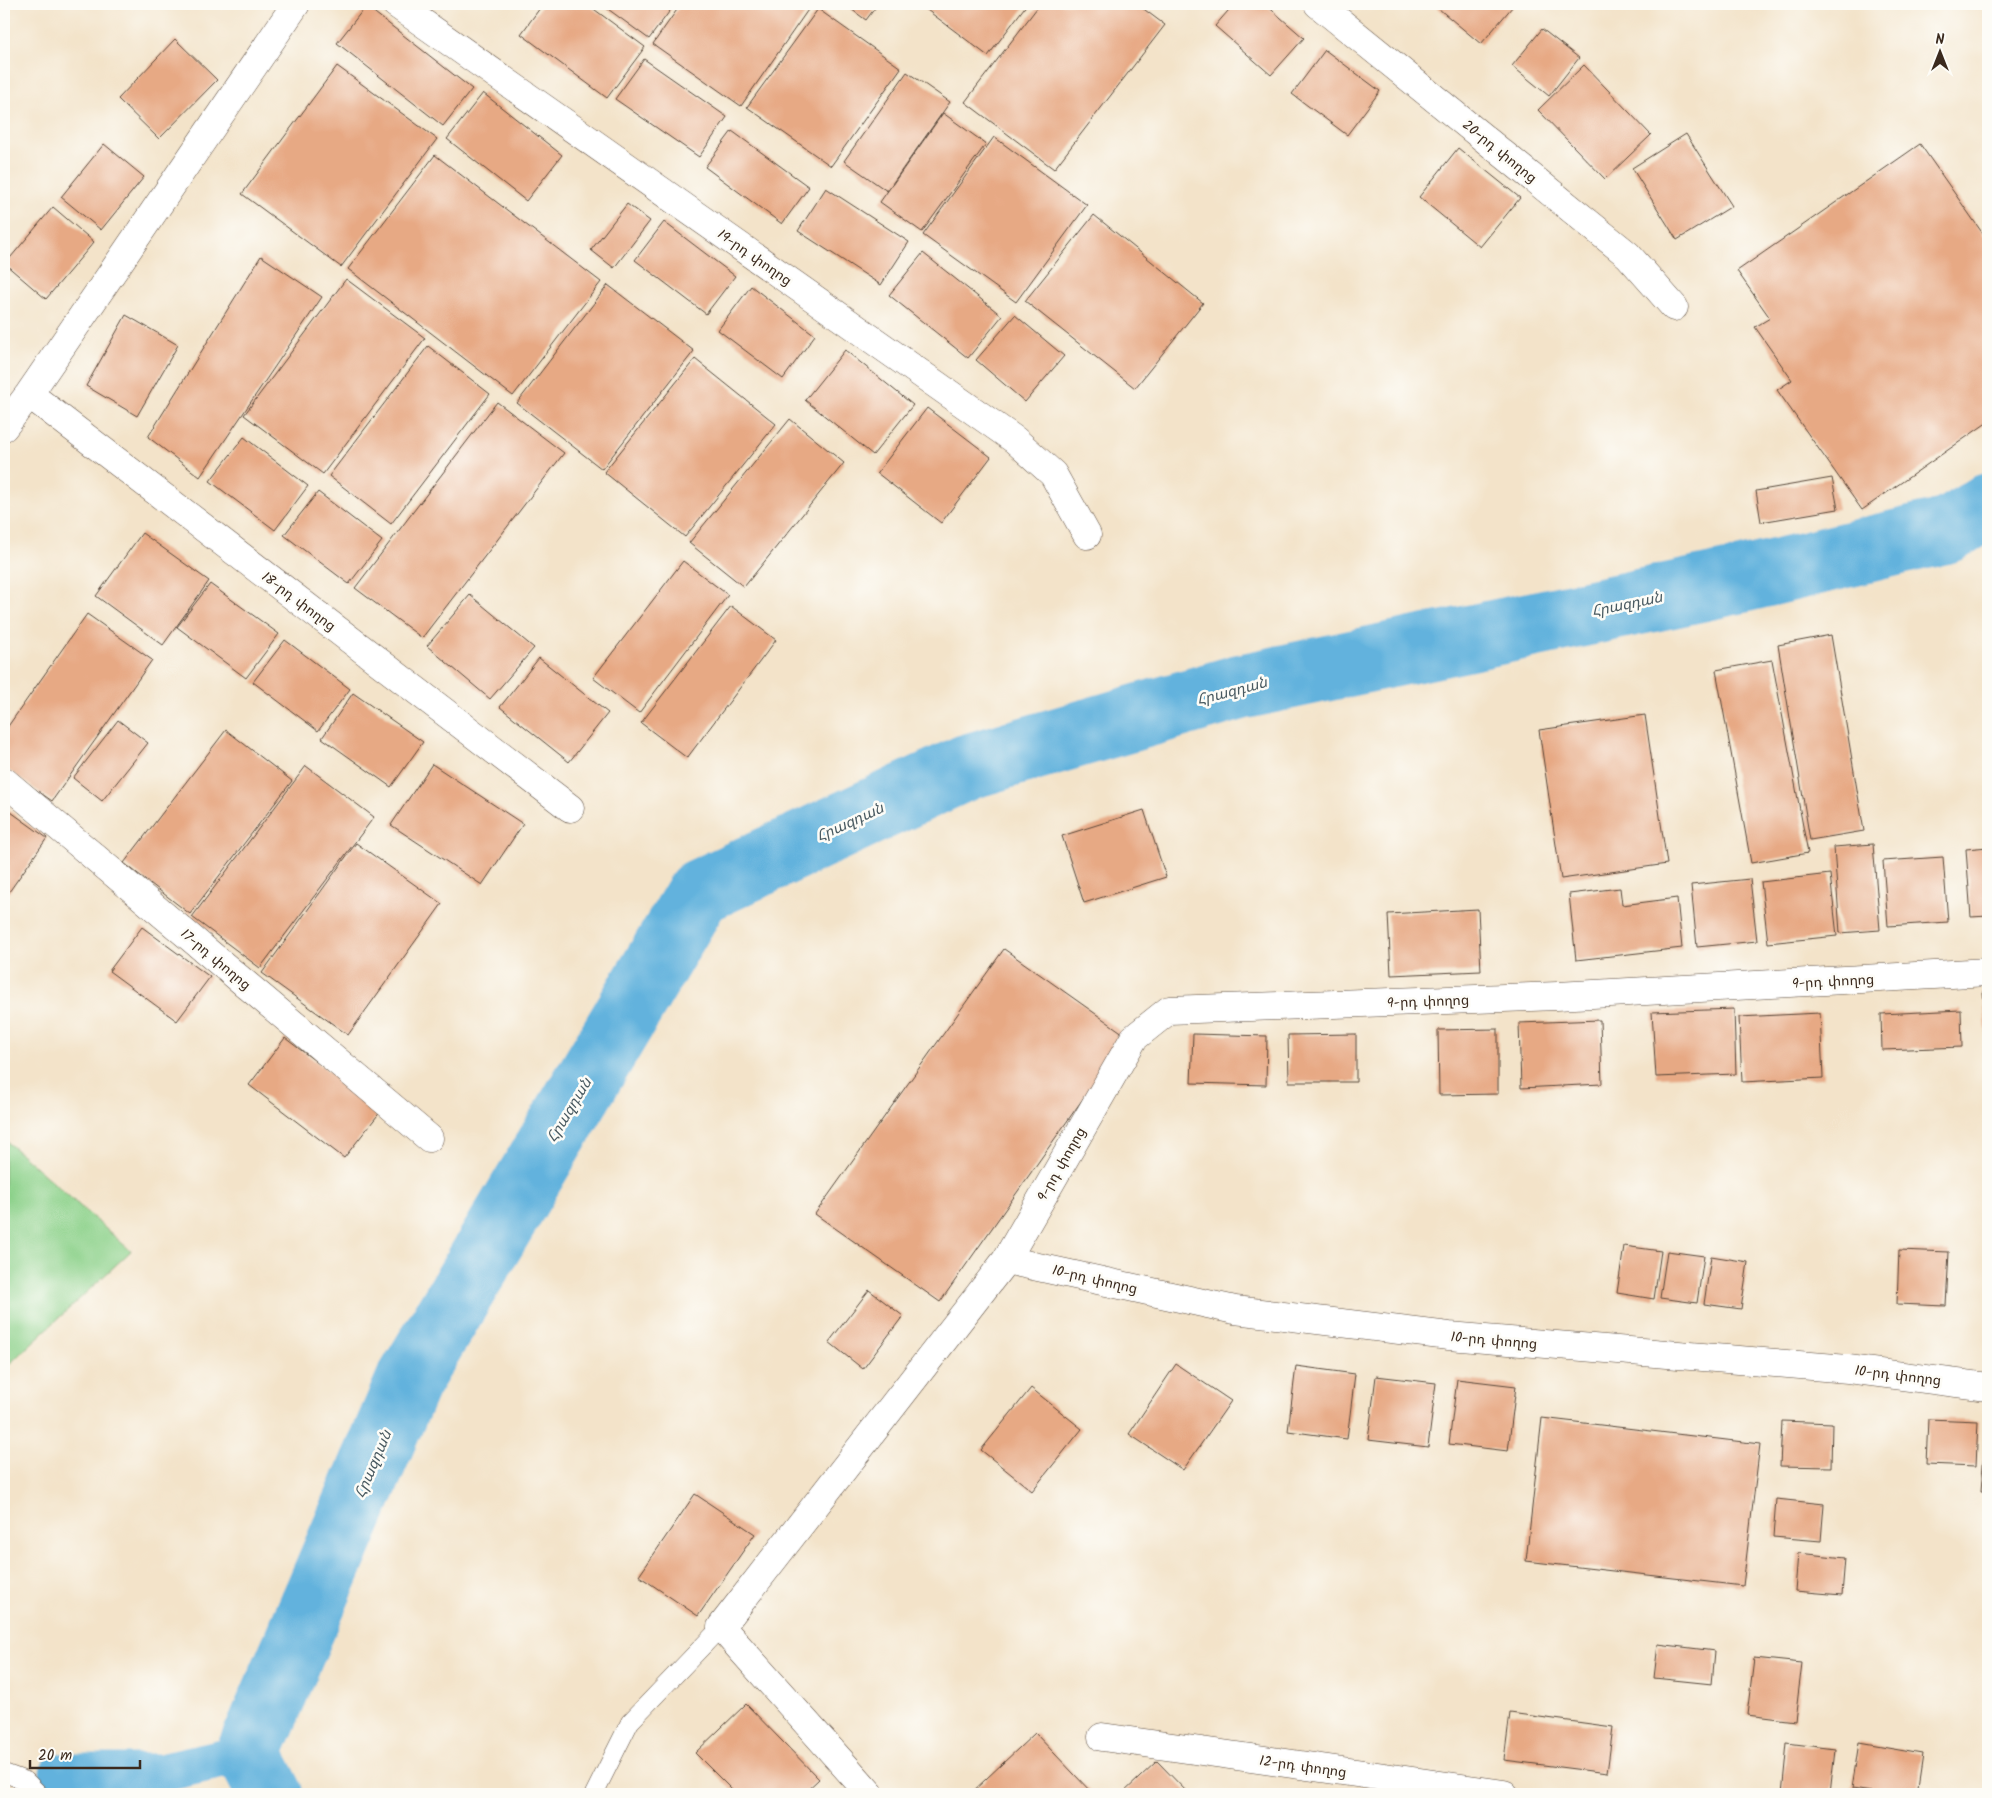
<svg xmlns="http://www.w3.org/2000/svg" width="1992" height="1798" viewBox="0 0 1992 1798" font-family="Kalam,'Noto Sans Armenian',sans-serif">
	<rect width="100%" height="100%" fill="#fdfcf7"/>
	<filter id="ink" filterUnits="userSpaceOnUse"><feTurbulence type="fractalNoise" baseFrequency=".02" numOctaves="2"/><feDisplacementMap in="SourceGraphic" scale="10" xChannelSelector="R" yChannelSelector="G"/><feConvolveMatrix kernelMatrix="1 2 1 2 8 2 1 2 1" color-interpolation-filters="sRGB"/></filter>
	<filter id="wash" filterUnits="userSpaceOnUse"><feTurbulence type="fractalNoise" baseFrequency=".0096" numOctaves="4" result="noise"/><feDisplacementMap in="SourceGraphic" scale="20" xChannelSelector="R" yChannelSelector="G"/><feGaussianBlur stdDeviation="1.12" result="paint"/><feColorMatrix in="noise" values="0 0 0 0 0 0 0 0 0 0 0 0 0 0 0 0 0 1.4 0 .05"/><feComposite in="paint" operator="in"/></filter>
	<g filter="url(#wash)">
		<rect width="100%" height="100%" fill="#f3e3c9"/>
		<!-- green -->
		<path fill="#8cd18a" stroke="#647e54" d="M4,1139L131,1251L4,1369Z"/>
		<g fill="none" stroke-linecap="round" stroke-linejoin="round">
			<!-- canal -->
			<path stroke="#62b2dd" stroke-width="39" d="M59,1773H161L249,1753"/>
			<!-- river -->
			<path stroke="#62b2dd" stroke-width="66" d="M270,1794L249,1753L408,1382L699,892L967,767L1240,687L1742,580L1949,530L1988,506"/>
		</g>
		<g id="blocks">
			<!-- building -->
			<path fill="#e7a984" d="M543,4H587L645,47L607,98L521,34Z
				M601,4H675L649,39Z
				M681,4H812L741,106L653,44Z
				M844,4H878L866,20Z
				M919,4H1027L988,56Z
				M1040,4H1137L1165,25L1054,169L965,102Z
				M1234,4H1265L1304,38L1271,75L1215,26Z
				M1433,4H1511L1513,6L1481,44Z
				M366,6L472,89L443,126L337,43Z
				M818,9L901,68L831,166L747,107Z
				M1542,29L1579,58L1549,96L1512,66Z
				M175,39L217,80L159,139L118,99Z
				M1325,50L1380,91L1347,135L1292,94Z
				M644,59L727,117L699,157L615,99Z
				M1584,65L1651,135L1605,179L1538,110Z
				M337,66L437,139L341,267L242,194Z
				M907,72L950,102L887,191L844,161Z
				M483,93L562,155L526,201L447,139Z
				M943,113L986,144L922,232L880,202Z
				M732,131L809,187L782,224L705,167Z
				M1686,134L1732,206L1677,240L1632,168Z
				M994,137L1087,205L1016,302L923,235Z
				M104,144L144,177L101,230L61,197Z
				M1920,144L1988,241V422L1862,510L1777,390L1792,380L1755,327L1770,318L1737,271Z
				M1458,148L1520,198L1480,247L1419,197Z
				M435,155L601,282L513,396L348,269Z
				M826,188L909,242L881,285L798,231Z
				M627,204L650,221L614,268L591,250Z
				M53,207L94,242L46,299L5,264Z
				M1094,215L1203,303L1135,388L1025,301Z
				M664,222L735,276L706,314L635,260Z
				M923,253L1002,316L968,358L889,295Z
				M261,256L322,297L200,477L148,437Z
				M346,279L425,338L323,474L244,415Z
				M608,285L694,351L602,469L517,403Z
				M751,286L815,335L783,379L718,330Z
				M126,315L178,345L137,416L86,386Z
				M1015,315L1064,356L1025,402L976,360Z
				M428,346L490,394L391,524L329,476Z
				M845,350L913,405L873,455L805,400Z
				M695,359L776,424L685,537L604,472Z
				M497,402L564,453L422,638L355,588Z
				M927,408L991,457L941,523L877,473Z
				M790,419L844,463L744,587L689,543Z
				M244,437L308,486L275,530L210,481Z
				M1832,478L1838,509L1761,522L1756,491Z
				M318,492L382,541L349,584L284,535Z
				M142,533L209,581L163,645L96,596Z
				M683,561L728,595L639,713L593,678Z
				M210,584L279,634L246,678L177,627Z
				M470,595L534,648L490,699L427,646Z
				M731,606L776,640L687,758L641,723Z
				M87,614L152,660L52,801L4,767V732Z
				M1831,635L1864,831L1810,840L1778,645Z
				M285,640L350,689L318,731L253,682Z
				M539,658L608,713L569,762L500,707Z
				M1772,660L1808,853L1751,863L1716,670Z
				M353,693L423,742L391,787L322,738Z
				M1645,715L1667,864L1561,879L1539,730Z
				M118,720L148,743L102,801L73,778Z
				M226,730L292,781L190,914L124,863Z
				M432,764L523,824L482,885L391,825Z
				M306,766L374,817L260,968L192,917Z
				M4,807L47,838L4,899Z
				M1144,810L1166,877L1084,903L1062,836Z
				M356,843L442,904L348,1035L262,973Z
				M1873,844L1880,930L1840,933L1834,847Z
				M1988,847V916L1971,917L1966,849Z
				M1943,857L1948,922L1888,926L1883,861Z
				M1830,874L1837,936L1768,943L1761,882Z
				M1750,879L1757,941L1697,947L1691,885Z
				M1620,888L1622,905L1677,898L1682,948L1576,960L1569,894Z
				M1478,909L1481,971L1391,975L1388,914Z
				M142,927L210,977L177,1021L109,971Z
				M1004,949L1127,1036L940,1302L815,1214Z
				M1983,991H1988V1043H1987Z
				M1734,1009L1736,1074L1656,1077L1652,1012Z
				M1961,1010L1962,1047L1882,1050L1881,1014Z
				M1820,1013L1823,1078L1742,1082L1739,1017Z
				M1600,1020L1602,1084L1521,1088L1519,1023Z
				M1498,1029V1094L1439,1095L1438,1030Z
				M1193,1034L1267,1036L1266,1085L1191,1083Z
				M1356,1034V1082H1289L1288,1035Z
				M285,1038L381,1111L344,1158L249,1085Z
				M1624,1246L1661,1251L1654,1299L1617,1293Z
				M1899,1250L1949,1252L1946,1306L1897,1304Z
				M1667,1251L1704,1256L1697,1303L1660,1298Z
				M1711,1256L1748,1262L1741,1309L1704,1304Z
				M869,1290L903,1316L863,1369L829,1342Z
				M1176,1364L1231,1401L1183,1470L1129,1434Z
				M1296,1366L1355,1374L1347,1439L1288,1431Z
				M1376,1376L1436,1383L1428,1447L1368,1440Z
				M1457,1379L1516,1386L1508,1451L1449,1444Z
				M1031,1388L1082,1429L1032,1491L981,1450Z
				M1542,1418L1760,1444L1743,1586L1526,1561Z
				M1928,1419L1978,1421L1976,1466L1926,1464Z
				M1782,1421L1832,1423L1831,1467L1780,1466Z
				M1986,1427H1988V1491H1981Z
				M695,1494L755,1534L698,1616L639,1576Z
				M1776,1499L1824,1504L1821,1541L1773,1537Z
				M1798,1553L1845,1558L1842,1595L1795,1591Z
				M1658,1644L1715,1651L1712,1684L1654,1678Z
				M1754,1658L1802,1663L1795,1721L1747,1715Z
				M746,1704L819,1779L803,1794H736L695,1753Z
				M1510,1713L1613,1727L1607,1773L1504,1760Z
				M1035,1733L1093,1794H970Z
				M1787,1743L1835,1749L1830,1794H1782Z
				M1859,1743L1922,1754L1916,1794H1885L1852,1789Z
				M1157,1761L1189,1794H1122Z"/>
		</g>
	</g>
	<g filter="url(#ink)">
		<use href="#blocks" fill-opacity="0" stroke="#574638" stroke-width="1"/>
		<g fill="none" stroke-linecap="round" stroke-linejoin="round">
			<defs>
				<path id="service" d="M4,1773L26,1781L39,1794
					M594,1794L630,1722L721,1627"/>
				<path id="minor" d="M396,4L1015,440L1053,474L1087,535
					M1318,4L1628,255L1674,307
					M29,394L570,808
					M4,427L29,394L296,4
					M4,781L429,1138
					M1006,1260L1235,1310L1449,1336L1848,1369L1988,1387
					M1102,1737L1504,1794
					M870,1794L721,1627L1006,1260L1134,1038L1169,1010L1557,996L1988,972"/>
			</defs>
			<!-- service casing -->
			<use href="#service" stroke="#574638" stroke-width="19"/>
			<!-- minor casing -->
			<use href="#minor" stroke="#574638" stroke-width="29"/>
			<!-- service -->
			<use href="#service" stroke="#fff" stroke-width="18"/>
			<!-- minor -->
			<use href="#minor" stroke="#fff" stroke-width="28"/>
		</g>
	</g>
	<g text-anchor="middle" stroke-width="5" stroke-linejoin="round" paint-order="stroke">
		<!-- street labels -->
		<g font-size="14" fill="#3b2a1e" stroke="#fdfcf7">
			<text transform="translate(1500 151) rotate(39)" y="5">20-րդ փողոց</text>
			<text transform="translate(755 257) rotate(35)" y="5">19-րդ փողոց</text>
			<text transform="translate(299 601) rotate(37)" y="5">18-րդ փողոց</text>
			<text transform="translate(216 959) rotate(40)" y="5">17-րդ փողոց</text>
			<text transform="translate(1833 981) rotate(-3)" y="5">9-րդ փողոց</text>
			<text transform="translate(1428 1001) rotate(-2)" y="5">9-րդ փողոց</text>
			<text transform="translate(1061 1164) rotate(-60)" y="5">9-րդ փողոց</text>
			<text transform="translate(1095 1279) rotate(13)" y="5">10-րդ փողոց</text>
			<text transform="translate(1494 1340) rotate(5)" y="5">10-րդ փողոց</text>
			<text transform="translate(1898 1375) rotate(7)" y="5">10-րդ փողոց</text>
			<text transform="translate(1303 1766) rotate(8)" y="5">12-րդ փողոց</text>
		</g>
		<!-- water labels -->
		<g font-size="15" font-style="italic" fill="#495a61" stroke="#fdfcf7">
			<text transform="translate(1627 604) rotate(-12)" y="5">Հրազդան</text>
			<text transform="translate(1232 691) rotate(-15)" y="5">Հրազդան</text>
			<text transform="translate(850 822) rotate(-25)" y="5">Հրազդան</text>
			<text transform="translate(569 1110) rotate(-59)" y="5">Հրազդան</text>
			<text transform="translate(373 1464) rotate(-67)" y="5">Հրազդան</text>
		</g>
	</g>
	<!-- margin -->
	<rect width="1992" height="1798" fill="none" stroke="#fdfcf7" stroke-width="20"/>
	<!-- north arrow -->
	<g transform="translate(1940 52)" stroke="#fdfcf7" stroke-width="4" paint-order="stroke">
	<path d="M0-4L9 19L0 12L-9 19Z" fill="#3b2a1e"/>
	<text y="-8" font-size="14" font-weight="bold" text-anchor="middle" fill="#3b2a1e">N</text>
	</g>
	<!-- scale -->
	<path d="M30 1760v8h110v-8" fill="none" stroke="#3b2a1e" stroke-width="2.5"/>
	<text x="38" y="1760" font-size="15" fill="#3b2a1e" stroke="#fdfcf7" stroke-width="4" paint-order="stroke">20 m</text>
</svg>
